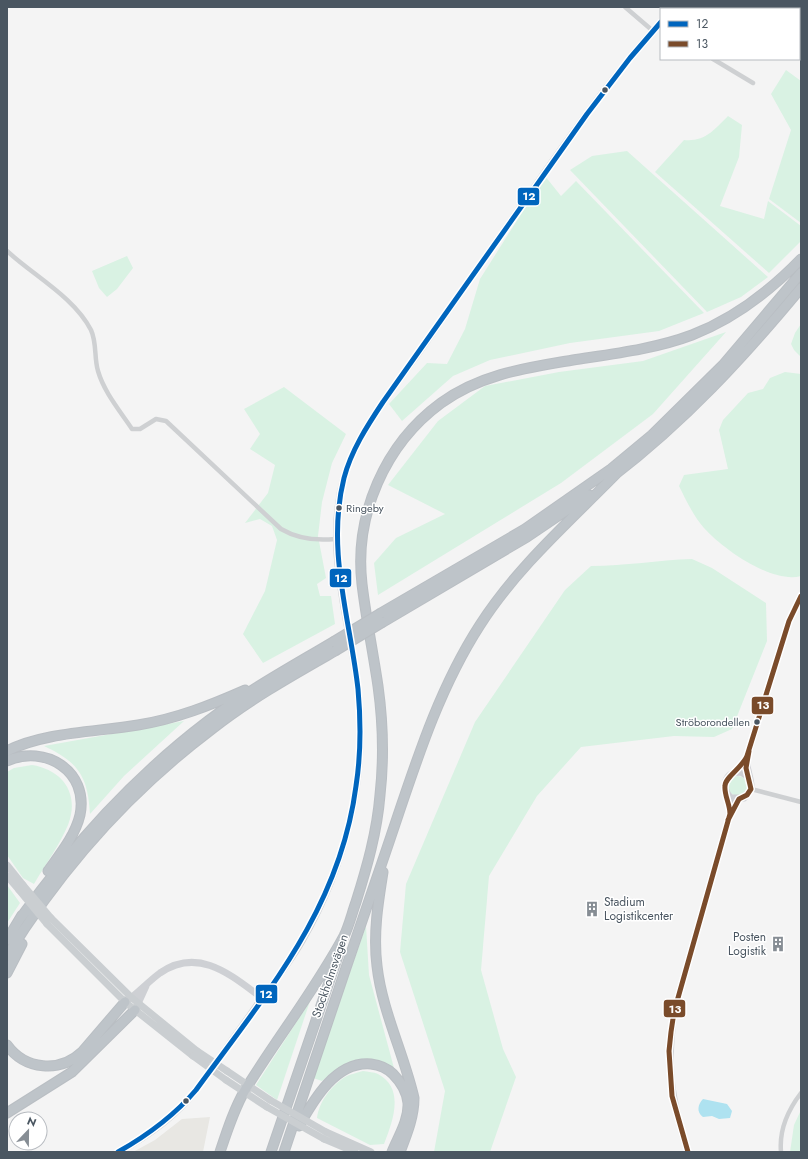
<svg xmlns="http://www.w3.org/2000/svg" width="808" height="1159" viewBox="0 0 808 1159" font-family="Jost,sans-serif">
	<rect width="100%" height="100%" fill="#f4f4f4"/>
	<!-- commercial -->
	<path fill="#e8e7e3" d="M210,1117L203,1152H133L155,1140L182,1119Z"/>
	<!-- green -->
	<path fill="#d9f2e3" d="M786,70L801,81V223L769,199L791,130L771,94Z
		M728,116L742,125L739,157L720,206L764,219L768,201L801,226V241L769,273L655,172L684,140C705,142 714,130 728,116Z
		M627,151L768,277L741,297L707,312L570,170L592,156Z
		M545,176L561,196L576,181L704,313L659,331L570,343L490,360L453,376L402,421L389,404L427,363L447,364L465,329L480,279Z
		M127,256L133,268L117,289L107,297L99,288L92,271Z
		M801,324V357L794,350L791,344L795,333Z
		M726,332L653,414L561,483L378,595L374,563L396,538L445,514L388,485L438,421L485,386L559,372L643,361Z
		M785,372L801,374V576C772,584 723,549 704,528C694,517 686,500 679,486L684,475L728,469L719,430L723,420L748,393L763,389L770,378Z
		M284,387L346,434L332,463L322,502L318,536L326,578L317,584L320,596H331L335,624L263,663L243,634L265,591L277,540L272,526L260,519L245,523L268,493L275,465L250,449L260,434L244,409Z
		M692,559L712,568L766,603L767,641L732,729L714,737L674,736L581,747L537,796L489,876L481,970L503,1049L516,1077L490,1152H434L445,1091L400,952L406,884L475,722L565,590L591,566C625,566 658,560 692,559Z
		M184,721L124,776L90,814C88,776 78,762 44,746Z
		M32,765C63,770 80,794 68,825C59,846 45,865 34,884L23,878L7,855V772L14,768Z
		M728 786a10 10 0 1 1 20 0a10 10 0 1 1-20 0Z
		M7,885L20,903L7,923Z
		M366,926L369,975L394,1068C358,1054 351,1057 322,1081L313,1078Z
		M310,1001L277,1100L256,1085Z
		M363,1071C368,1072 374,1072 378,1074C406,1089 392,1123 384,1144L370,1145L317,1118C319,1102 331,1086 345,1077C350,1074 357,1073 363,1071Z
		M801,1110V1152H790L794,1125Z"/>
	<!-- water -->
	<path fill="#aee2f0" d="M703,1099L727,1104L732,1111L730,1118L719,1119L712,1116L703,1117C696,1112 698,1104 703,1099Z"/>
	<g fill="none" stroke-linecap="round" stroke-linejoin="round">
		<defs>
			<path id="highway" d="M612,477C685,421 743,358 801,288
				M381,613L525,529L611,469L652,435L723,365L801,273
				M383,622L527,537L589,495
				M7,751C44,732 97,732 138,725C176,719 211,705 245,690
				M7,761C45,744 89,771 80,815C75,836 60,854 48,871
				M383,872C378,903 373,934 377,966C382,1011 404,1054 414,1098C414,1117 407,1134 400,1152
				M19,920C74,844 133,778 208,721C247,691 291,667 333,642
				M7,940L22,915
				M7,956C61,868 130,791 212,729C250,699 293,675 335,651
				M7,973L22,944
				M7,1045C25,1070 60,1073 82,1052L125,1002
				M7,1113L72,1072L135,1010
				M299,1126C314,1099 336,1061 371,1064C379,1065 387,1068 393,1074C401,1082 407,1092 408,1103C409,1120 398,1137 392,1152
				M220,1152C227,1131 234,1109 245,1090C277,1038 315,990 344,936C349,926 352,913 356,902C367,867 377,832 380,795C384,759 383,722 378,686C373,652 366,618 362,584C354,515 385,444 441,403C481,374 526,368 573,360C612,354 655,349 692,335C733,319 770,291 801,259
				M271,1152L340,950
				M284,1152C318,1051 352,949 387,848C413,772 436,693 480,625C517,567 570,521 617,473"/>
		</defs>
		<!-- highway casing -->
		<use href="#highway" stroke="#b9bec3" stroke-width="11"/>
		<!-- street -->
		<path stroke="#ced0d2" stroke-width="4.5" d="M625,7L653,31
			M713,59L753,83
			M7,251C34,276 74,297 91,330C97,343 94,358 98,371C104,392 120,411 132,429H140L156,419L166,421L281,529C298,539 315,541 335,539
			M751,789L801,802
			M781,1152C779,1130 788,1110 801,1093"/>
		<!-- secondary -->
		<path stroke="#ced0d4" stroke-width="7" d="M673,9L675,7
			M747,759C746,771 752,779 751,789L744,798H731C720,787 725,772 741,772L749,777
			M737,772L741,768L748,754L783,640L789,621L801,596
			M127,1001C139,992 149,981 160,973C199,946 232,976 262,998
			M136,1008L146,986
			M118,1152C148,1136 175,1117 196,1090C217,1061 239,1031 260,1001C275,981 290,962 302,941C346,865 368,777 358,689C349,619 324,547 344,477C358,427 404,376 433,332C470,279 508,225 545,172C582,120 618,69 661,22
			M688,1152C671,1098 666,1069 674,1012L730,814L731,806L728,795"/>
		<!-- primary -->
		<path stroke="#caced1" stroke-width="7" d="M7,865L23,885
			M7,876L19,890
			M51,918L132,998L197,1051
			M47,924L125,1002L193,1056
			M227,1071L270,1100
			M226,1080L267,1107
			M326,1132L371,1152
			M324,1139L355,1152"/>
		<!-- highway -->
		<use href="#highway" stroke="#bec4c9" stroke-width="9"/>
		<defs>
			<path id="highway-bridge" d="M333,642L381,613
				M335,651L383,622"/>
		</defs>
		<!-- highway-bridge casing -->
		<use href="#highway-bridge" stroke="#b9bec3" stroke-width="11" stroke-linecap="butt"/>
		<!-- primary-bridge -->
		<path stroke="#caced1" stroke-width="7" d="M23,885L51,918
			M19,890L47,924
			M197,1051L227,1071
			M193,1056L226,1080
			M270,1100L326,1132
			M267,1107L324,1139"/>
		<!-- highway-bridge -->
		<use href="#highway-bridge" stroke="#bec4c9" stroke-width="9"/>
		<defs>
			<path id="bus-1" d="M118,1152C148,1135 174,1116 196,1090C266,994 340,909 356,786C361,754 361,722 358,689C350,618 326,550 344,478C351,451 367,426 383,402L587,114L630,58L661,22"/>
			<path id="bus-2" d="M728,820L739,799L747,795L751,789L746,768L749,751
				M688,1152L672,1096L669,1051L671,1032L674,1012L730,814C730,804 724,795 725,786C725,777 742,768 747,756L789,621L801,596"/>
		</defs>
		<!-- bus-1 casing -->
		<use href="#bus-1" stroke="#fff" stroke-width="8"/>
		<!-- bus-2 casing -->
		<use href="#bus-2" stroke="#fff" stroke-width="8"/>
		<!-- bus-1 -->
		<use href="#bus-1" stroke="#0065bd" stroke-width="5"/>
		<!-- bus-2 -->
		<use href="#bus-2" stroke="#7a4b2a" stroke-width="5"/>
	</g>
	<!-- icons -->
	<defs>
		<symbol id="building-bare" viewBox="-9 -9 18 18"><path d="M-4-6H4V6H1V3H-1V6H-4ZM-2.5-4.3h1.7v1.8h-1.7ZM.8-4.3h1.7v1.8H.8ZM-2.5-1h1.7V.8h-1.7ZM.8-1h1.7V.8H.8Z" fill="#868d94" stroke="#fff" stroke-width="2.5" paint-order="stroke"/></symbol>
	</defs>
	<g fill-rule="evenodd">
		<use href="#building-bare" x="581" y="898" width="22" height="22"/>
		<use href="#building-bare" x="767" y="933" width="22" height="22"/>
	</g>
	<!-- markers -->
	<g fill="#4a5661" stroke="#fff" stroke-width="1.5">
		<circle cx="605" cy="90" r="3.5"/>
		<circle cx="339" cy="508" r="3.5"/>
		<circle cx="757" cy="722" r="3.5"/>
		<circle cx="186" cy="1101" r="3.5"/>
	</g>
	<g text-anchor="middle" stroke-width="3" stroke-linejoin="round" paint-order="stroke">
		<!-- bus labels -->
		<g font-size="11" fill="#4a5661" stroke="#fff" text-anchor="start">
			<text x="346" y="512">Ringeby</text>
			<text x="750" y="726" text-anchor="end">Ströborondellen</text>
		</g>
		<!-- poi labels -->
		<g font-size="12" fill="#4a5661" stroke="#fff" text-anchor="start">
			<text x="604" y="906">Stadium<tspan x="604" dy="14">Logistikcenter</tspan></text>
			<text x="766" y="941" text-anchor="end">Posten<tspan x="766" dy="14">Logistik</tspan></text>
		</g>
		<!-- street labels -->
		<g font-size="12" fill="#4a5661" stroke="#fff">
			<text transform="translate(330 976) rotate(-71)" y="4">Stockholmsvägen</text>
		</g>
	</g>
	<g stroke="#fff" stroke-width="1.5">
		<rect x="517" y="187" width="23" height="19" rx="4" fill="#0065bd"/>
		<rect x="329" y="568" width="23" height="20" rx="4" fill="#0065bd"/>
		<rect x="751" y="696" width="23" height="19" rx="4" fill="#7a4b2a"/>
		<rect x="255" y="984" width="23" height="20" rx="4" fill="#0065bd"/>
		<rect x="663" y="999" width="23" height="19" rx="4" fill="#7a4b2a"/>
	</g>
	<g font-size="11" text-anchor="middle" font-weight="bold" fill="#fff">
		<text x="529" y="200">12</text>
		<text x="341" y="582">12</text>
		<text x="763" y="709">13</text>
		<text x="266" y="998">12</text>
		<text x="675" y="1013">13</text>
	</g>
	<!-- border -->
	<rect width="808" height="1159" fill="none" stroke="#4a5661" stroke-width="16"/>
	<!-- legend -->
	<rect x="660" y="8" width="140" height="52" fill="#ffffff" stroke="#b7bbc0"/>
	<rect x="668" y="21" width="20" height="6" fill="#0065bd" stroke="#b7bbc0"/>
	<text x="696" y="28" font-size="12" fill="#4a5661">12</text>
	<rect x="668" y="41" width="20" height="6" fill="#7a4b2a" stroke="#b7bbc0"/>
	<text x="696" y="48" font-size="12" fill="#4a5661">13</text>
	<!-- north arrow -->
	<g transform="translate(28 1131) rotate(22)"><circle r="19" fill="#ffffff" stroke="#b7bbc0"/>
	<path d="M0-3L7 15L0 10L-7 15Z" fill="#868d94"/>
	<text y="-6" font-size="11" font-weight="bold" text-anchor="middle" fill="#4a5661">N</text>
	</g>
</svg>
